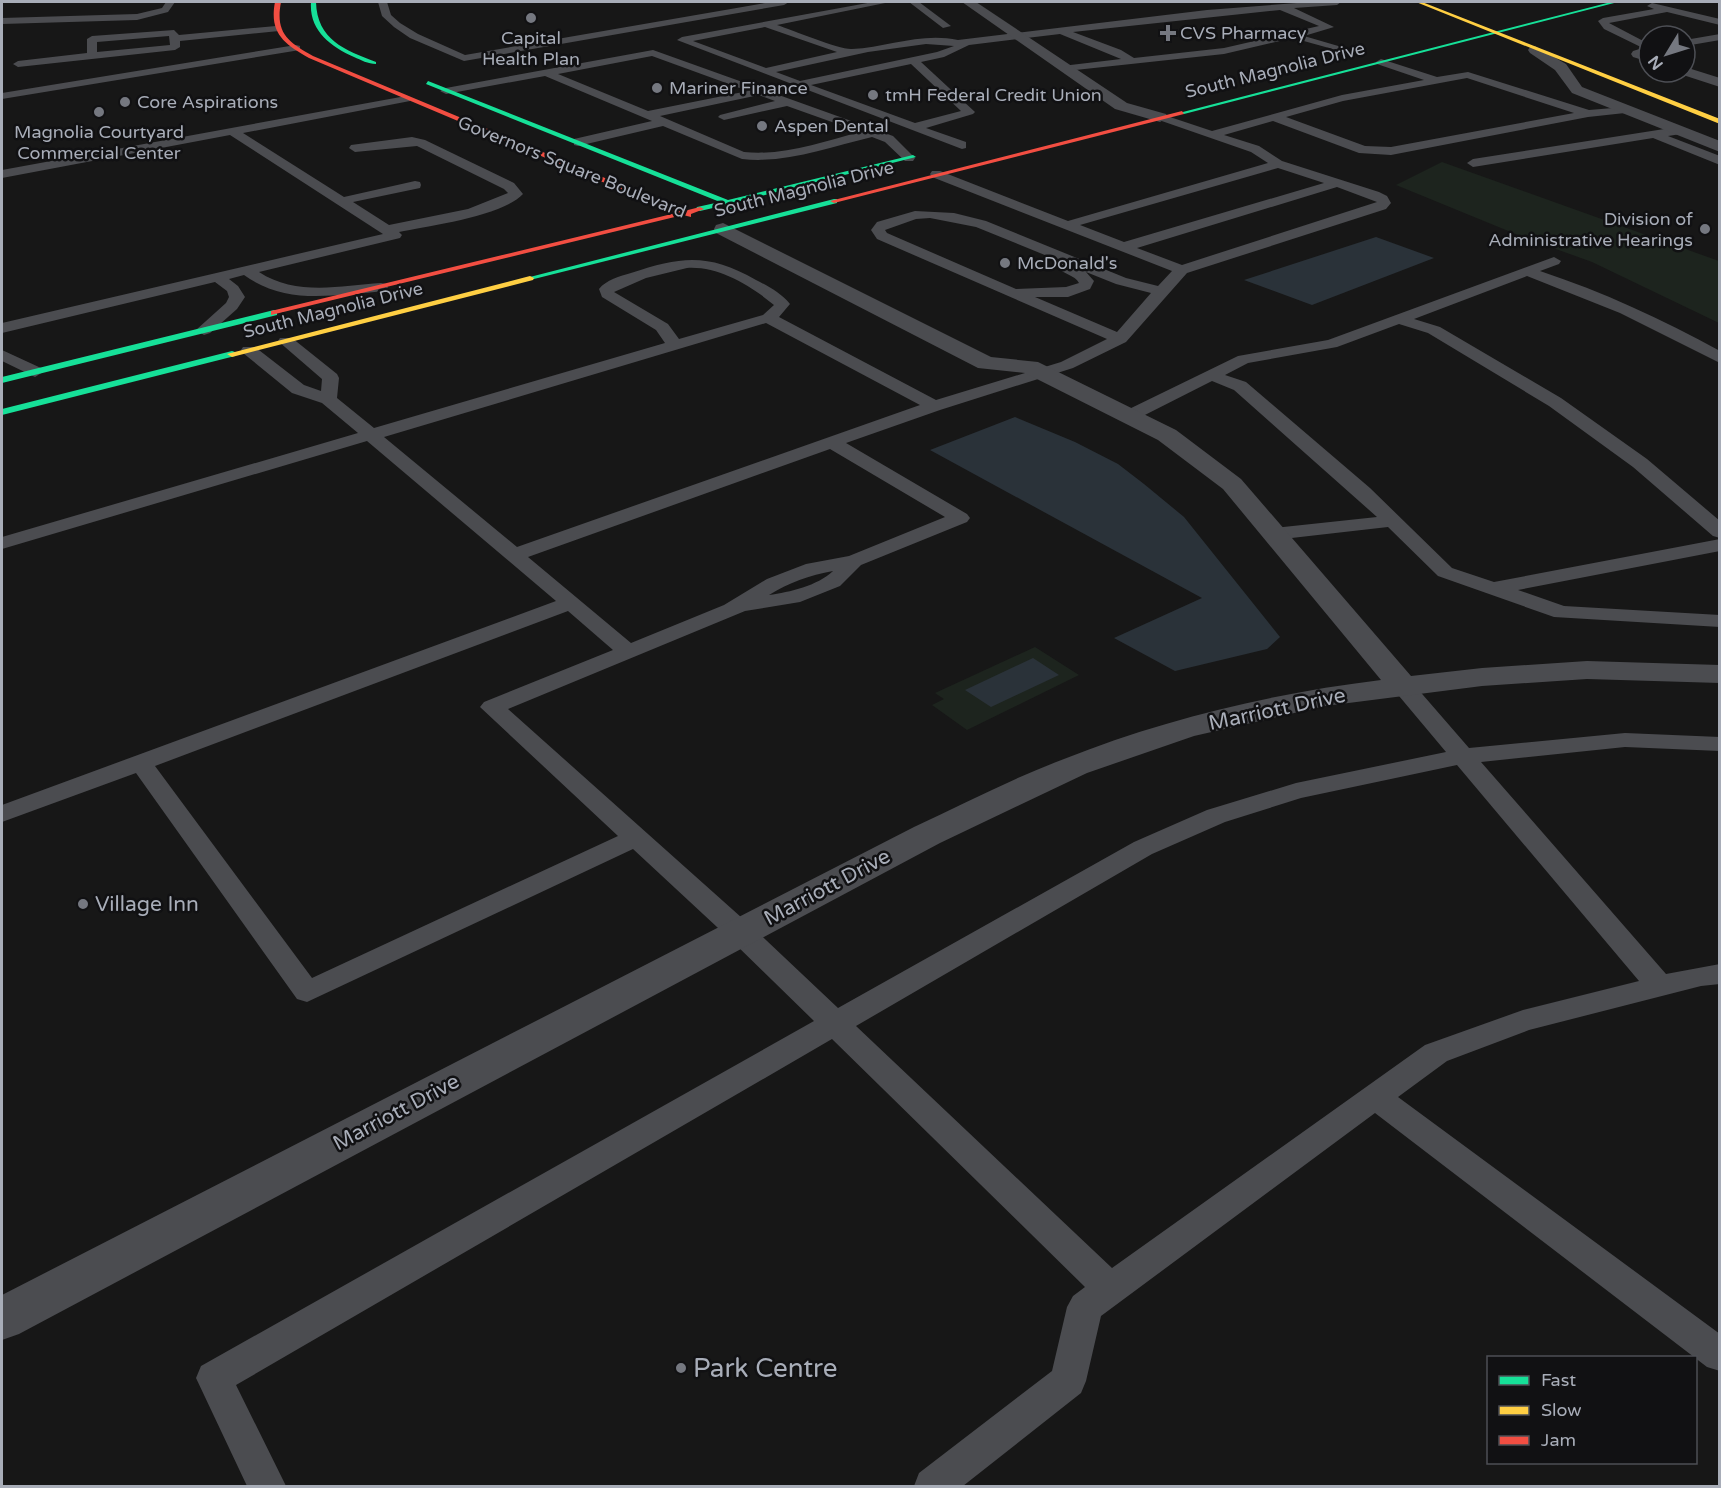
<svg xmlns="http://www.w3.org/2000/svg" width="1721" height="1488" viewBox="0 0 1721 1488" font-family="'Varela Round',sans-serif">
	<rect width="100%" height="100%" fill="#171717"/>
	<!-- green -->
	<path fill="#1d241e" d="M1442,162L1719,261V323L1592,262L1528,239L1396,185Z
		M1035,647L1079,675L967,730L932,705L944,699L935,693Z"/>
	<!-- water -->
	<path fill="#2a3239" d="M1376,237L1434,258L1312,305L1244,280Z
		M1015,417L1075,442L1118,464L1144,484L1184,517L1280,637L1267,649L1175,671L1114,638L1202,598L930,450Z
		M1033,658L1059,675L991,707L965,690Z"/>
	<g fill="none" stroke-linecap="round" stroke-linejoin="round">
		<!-- lane -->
		<path fill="#4b4c50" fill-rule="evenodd" d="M166,2H175L168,12L137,20L2,24V18L137,14L162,8Z
			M378,2H387L391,15L400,23L418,34L465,55L771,2H789L784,5L464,61L410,38L394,27L382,16Z
			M873,2H890L777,25C792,30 840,50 852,49C888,47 922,32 958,40L1207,10L1310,2H1341L1337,5L1294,8L1334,27L1304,36L1352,50L1347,53L1293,38L1224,54L1066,71L1062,70V66L1121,59L1060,34L969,45L944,57L921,62L975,112L973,114L926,128L966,142V148L962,149L677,40L682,37ZM1280,10L1319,26L1224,48L1134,58L1121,50L1073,32ZM765,27L837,52L766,68L693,41ZM926,44L954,46L937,52L800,81L776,72L868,52ZM911,64L961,111L915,123L811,85Z
			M909,2H919L951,26L943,28Z
			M1652,3L1720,19V25L1667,12L1609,23L1649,44V51L1604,29L1598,21L1603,18L1654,9L1647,6Z
			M276,26L281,29L279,31L180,41V47L175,50L18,67L13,64L18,61L87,53V39L92,36L174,30L179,35ZM169,36L170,45L97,52V42Z
			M1720,34V40L1685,46V40Z
			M296,45L300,46V50L2,99V93Z
			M653,50L893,136L915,158L913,161H905L885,142L872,137C829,147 786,164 742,159L663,126L578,146L574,145V139L652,121L545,76L446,94L440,91L446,88ZM652,56L748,91L648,111L558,74ZM759,95L775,101L720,115L718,117L724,120L787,106L860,132C822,142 784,156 744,152L660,116Z
			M1381,59L1437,77L1468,72L1589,110L1625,107L1631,110L1625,113L1588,117L1391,155L1359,153L1273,121L1224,135L1259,146L1282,161L1379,192L1387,196L1391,203L1386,209L1187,273L1126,342L1073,368L940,410L846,443L967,514L970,518L967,522L861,565L840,586L800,602L745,611L508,709L751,926L838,1008L1134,842L1207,810L1296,783L1446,752L1394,690L1391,685L1394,680L1402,678L1410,680L1469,748L1625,733L1720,737V751L1625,747L1481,762L1666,974L1720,964V984L1701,986L1529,1030L1447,1061L1398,1097L1720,1334V1371L1707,1367L1375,1113L1101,1316L1086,1381L1081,1393L963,1486H914L919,1473L1052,1371L1067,1307L1073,1296L1085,1287L832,1039L236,1385L286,1486H247L196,1378L201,1366L814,1021L731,940L633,849L307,1002L297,999L136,773L2,822V805L556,601L367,441L2,549V537L358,433L322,403L292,393L243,353L241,350L243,347H255L304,385L321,391L322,379L278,341L280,338H292L337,374L339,378L337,398L374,428L665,343L656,330L602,297L599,289C606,280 620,276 631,273C682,256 709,253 756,280C768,286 781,293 790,304L779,317L936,400L1061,362L1107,339L877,239L871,230L877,222L915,211L954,213L986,221L1126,278L1158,286L1172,271L932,177L930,174L932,171H940L1068,221L1268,163L1251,152L1156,119V115H1164L1212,131L1342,95L1424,80L1377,64L1376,62ZM1467,78L1574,113L1391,147L1365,146L1286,117L1343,101ZM1278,168L1324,183L1124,242L1080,225ZM1337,187L1377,202L1182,265L1137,248ZM930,218L976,227L1062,262L1056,266C1062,274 1075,275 1079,283L1066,287L1016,289L887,233L885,230L916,219ZM687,268C718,266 750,285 774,305L763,315L679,339L668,324L614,292L646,278ZM1086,272L1116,284L1151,293L1117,332L1035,297H1068L1090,289L1094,281ZM766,323L920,405L517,547L384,437ZM830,449L945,517L849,556L806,564L767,579L724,605L631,643L528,557ZM833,571C817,586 790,592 769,595C788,583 810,575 833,571ZM568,611L613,650L484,702L480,707L618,836L312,978L155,766ZM1457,765L1639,981L1523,1010L1425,1045L1112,1268L856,1026L1152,854L1225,822L1301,798Z
			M406,96L410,97V101L243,133L344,197L415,181L420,182L421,185L420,188L353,202L389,225L468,209L508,193L504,189L417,146L355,152L349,148L351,145L412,137L425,140L514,183L523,194C503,216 429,226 399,232L402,235L400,238L259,272C295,296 340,286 381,283L386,284L388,287L386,290C374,293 361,293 349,294C311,298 276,298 244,275L229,279L238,286L245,297L237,309L210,333L204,335L196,330L226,303L229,297L227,291L215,282L2,333V323L383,234L230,135L2,178V170Z
			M1677,127L1683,131L1681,134L1668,136L1720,156V165L1653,138L1473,167L1467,163L1473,159Z
			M1554,257L1561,261L1559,264L1540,271C1603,292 1662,319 1720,351V363L1620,313L1527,276L1414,319L1440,327L1561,398L1647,459L1720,521V538L1713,536L1633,467L1549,406L1428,333L1399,324L1337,347L1248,363L1225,375L1246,382L1370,488L1452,568L1494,582L1720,539V551L1518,590L1564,606L1720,615V627L1554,617L1438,576L1388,527L1274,540L1267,538L1264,534L1267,530L1274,528L1377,517L1234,390L1212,381L1135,420H1123L1120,416L1123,412L1238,356L1328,340Z
			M2,350L41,368L43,372L35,377L2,361Z"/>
		<!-- street -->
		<path fill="#4b4c50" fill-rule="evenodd" d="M962,2H976L1127,103L1166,114L1168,117L1160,122L1115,109Z
			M1535,46L1566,64L1582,87L1720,141V152L1572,93L1555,70L1530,53L1528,50L1530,47Z
			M1649,46V62L1633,57L1631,54L1633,51Z
			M1685,67L1720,78V87L1680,74L1678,72H1685Z
			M723,223L991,357L1038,362L1176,430L1241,479L1411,676L1482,668L1587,661L1720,665V683L1587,679L1482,686L1325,706L1194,736L1087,773L940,843L19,1334L2,1340V1295L914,827C964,804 1013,778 1064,759C1164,719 1274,693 1381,680L1223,489L1158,440L1025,373L978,368L716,233L714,229L716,225Z"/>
		<!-- fast -->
		<path fill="#16e098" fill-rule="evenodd" d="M311,2H316C317,40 345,50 376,62V64C368,64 361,60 354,57C330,46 309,30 311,2Z
			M1611,2H1618L1184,114L1179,113Z
			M428,81L728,200L913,155L916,157L733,203L735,209H729L726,205L700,211L696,209L697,207L720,202L426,84Z
			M834,199H837V203L530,280L526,278Z
			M274,310L277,311V315L2,383V377Z
			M232,351L235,352V356L2,415V409Z"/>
		<!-- slow -->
		<path fill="#ffcf43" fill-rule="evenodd" d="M1416,2H1422L1720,119V124Z
			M530,276L534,278L533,280L232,357L227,354Z"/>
		<!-- jam -->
		<path fill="#f24e42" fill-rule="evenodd" d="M275,2H281C275,33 288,42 313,56L684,211L700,207L704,209L691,214V217L683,215L271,315V311L676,213L309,58C284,44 269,33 275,2Z
			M1182,111L1184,114L834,203L830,201Z"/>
	</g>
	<!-- markers -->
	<g fill="#757880" stroke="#111113" stroke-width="2">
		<circle cx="531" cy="18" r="6"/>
		<path d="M1165 24h6v6h6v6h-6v6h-6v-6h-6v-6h6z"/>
		<circle cx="657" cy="88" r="6"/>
		<circle cx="873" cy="95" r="6"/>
		<circle cx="125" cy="102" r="6"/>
		<circle cx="99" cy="112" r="6"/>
		<circle cx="762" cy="126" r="6"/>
		<circle cx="1705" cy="229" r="6"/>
		<circle cx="1005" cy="263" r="6"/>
		<circle cx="83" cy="904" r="6"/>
		<circle cx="681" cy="1368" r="6"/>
	</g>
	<g text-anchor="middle" stroke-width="5" stroke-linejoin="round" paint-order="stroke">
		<!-- far-poi labels -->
		<g font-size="18" fill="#a8adb8" stroke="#111113" text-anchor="start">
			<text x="1180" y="39">CVS Pharmacy</text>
			<text x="531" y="44" text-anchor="middle">Capital<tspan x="531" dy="21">Health Plan</tspan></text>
			<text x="669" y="94">Mariner Finance</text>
			<text x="885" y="101">tmH Federal Credit Union</text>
			<text x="137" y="108">Core Aspirations</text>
			<text x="774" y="132">Aspen Dental</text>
			<text x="99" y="138" text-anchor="middle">Magnolia Courtyard<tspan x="99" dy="21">Commercial Center</tspan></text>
			<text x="1693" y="225" text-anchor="end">Division of<tspan x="1693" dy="21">Administrative Hearings</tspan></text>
			<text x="1017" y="269">McDonald's</text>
		</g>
		<!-- far-street labels -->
		<g font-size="18" fill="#a8adb8" stroke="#111113">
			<text transform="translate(1275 70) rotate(-14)" y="6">South Magnolia Drive</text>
			<text transform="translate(572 167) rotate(22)" y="6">Governors Square Boulevard</text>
			<text transform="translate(804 189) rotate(-14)" y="6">South Magnolia Drive</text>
			<text transform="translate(333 310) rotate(-14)" y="6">South Magnolia Drive</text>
		</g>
		<!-- street labels -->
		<g font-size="21" fill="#a8adb8" stroke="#111113">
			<text transform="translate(1277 709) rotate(-12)" y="7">Marriott Drive</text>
			<text transform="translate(827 887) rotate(-28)" y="7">Marriott Drive</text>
			<text transform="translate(396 1112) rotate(-28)" y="7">Marriott Drive</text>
		</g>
		<!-- poi labels -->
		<g font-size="21" fill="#a8adb8" stroke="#111113" text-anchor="start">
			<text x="95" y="911">Village Inn</text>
		</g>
		<!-- near-poi labels -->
		<g font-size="26" fill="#a8adb8" stroke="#111113" text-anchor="start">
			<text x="693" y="1377">Park Centre</text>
		</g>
	</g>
	<!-- border -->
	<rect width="1721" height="1488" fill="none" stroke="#a8adb8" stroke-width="6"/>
	<!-- legend -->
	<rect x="1487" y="1356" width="210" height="108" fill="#111113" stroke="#4d4f55" stroke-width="1.5"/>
	<rect x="1499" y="1376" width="30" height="9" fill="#16e098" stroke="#4d4f55" stroke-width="1.5"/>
	<text x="1541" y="1386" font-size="18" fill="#a8adb8">Fast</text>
	<rect x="1499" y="1406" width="30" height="9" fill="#ffcf43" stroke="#4d4f55" stroke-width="1.5"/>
	<text x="1541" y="1416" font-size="18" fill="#a8adb8">Slow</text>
	<rect x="1499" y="1436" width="30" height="9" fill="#f24e42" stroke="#4d4f55" stroke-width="1.5"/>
	<text x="1541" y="1446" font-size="18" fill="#a8adb8">Jam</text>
	<!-- north arrow -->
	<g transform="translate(1667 54) rotate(232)"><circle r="28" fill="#111113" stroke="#4d4f55" stroke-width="1.5"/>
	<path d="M0-4.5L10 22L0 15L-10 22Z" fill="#757880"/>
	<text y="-9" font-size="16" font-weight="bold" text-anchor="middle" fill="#a8adb8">N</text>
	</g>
</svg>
